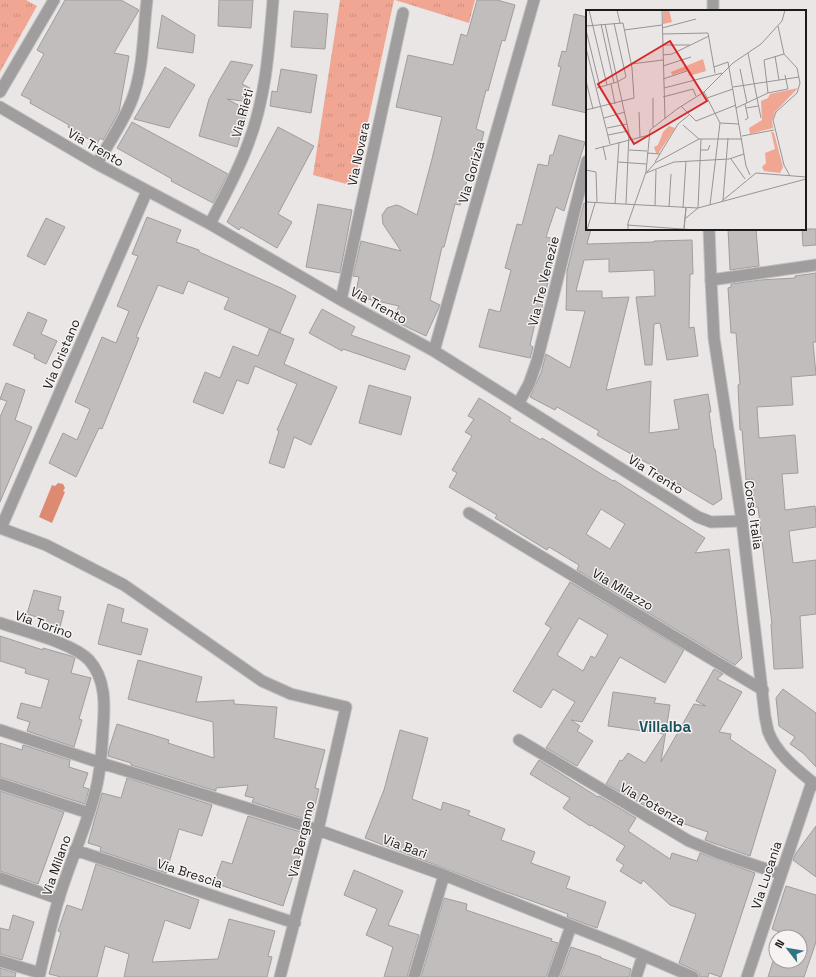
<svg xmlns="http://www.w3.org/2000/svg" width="816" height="977" viewBox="0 0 816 977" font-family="'Space Grotesk',sans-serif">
	<defs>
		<pattern id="grass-tufts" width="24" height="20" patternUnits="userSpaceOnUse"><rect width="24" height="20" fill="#f0a692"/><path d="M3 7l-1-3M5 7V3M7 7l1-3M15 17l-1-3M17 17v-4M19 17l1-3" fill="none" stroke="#cd8e7d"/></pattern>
	</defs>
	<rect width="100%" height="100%" fill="#eae6e5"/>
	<!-- grass -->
	<path fill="url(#grass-tufts)" d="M0,0H26L37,6L0,72Z
		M340,0H394L354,186L313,175Z
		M395,0H475L469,23Z"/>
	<!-- water -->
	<path fill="#de8972" d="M58,483L63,484L65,488L63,491L65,492L52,523L39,517L52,485L55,486Z"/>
	<!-- building -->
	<path fill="#c1bdbc" stroke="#a19d9c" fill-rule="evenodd" d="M65,0H121L139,10L114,53L129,56L119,112L103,140L100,138L97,144L68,127L69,125L30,103L31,100L21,95L44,54L37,50Z
		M219,0H253L251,28L218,26Z
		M477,0H497L515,5L505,41L502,40L488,91L486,90L476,129L484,132L476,164L472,163L460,205L455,204L444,247H442L430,300L440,305L426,336L392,320L399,306L355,296L359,277L353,276L361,241L401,251L383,224L382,215L387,208L396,205L400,206L417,215L432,159L442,117L396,107L408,55L453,65L461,34L467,36Z
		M294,11L328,14L325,49L291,47Z
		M574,14L587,17V113L552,105L561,67L558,66L562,51L566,52Z
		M162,15L195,35L193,53L157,48Z
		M231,61L253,65L242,84L250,88L242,101L227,99L240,106L238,110L247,112L237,147L199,136L209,99Z
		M165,67L195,85L169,128L134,119Z
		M281,69L317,75L311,113L270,106L272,91L277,92Z
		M132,122L228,174L213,203L171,181L172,179L117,148Z
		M278,127L314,146L278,214L292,222L277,248L241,227L239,230L227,222Z
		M559,135L585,142L564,211L556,207L546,237L558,240L539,320L536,319L530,345L533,347L530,358L479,347L489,309L500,312L511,270L505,268L517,224L522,225L538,164L548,166L550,155H553Z
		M584,203L587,204V229H591L587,244L654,242V241L692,240L693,274H690L689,328L694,327L698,356L667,360L660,323L654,324L652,365H645L636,297L655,296L654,270L609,272V259L584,260L576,291H602V298L629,297L606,390L651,381L649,433L679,429L674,400L708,394L711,412H709L714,449H715L722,499L713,505L658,472V469L597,435L599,431L557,407L555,410L530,397L541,373L546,354L570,368L585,311L566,310L567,271Z
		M318,204L352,210L340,273L306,267Z
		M147,217L181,230L176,242L199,250V252L281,288L296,296L280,333L224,309L229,298L188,281L183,294L158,285L136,337L139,338L102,429L99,428L76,477L49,463L63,433L77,440L90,409L75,402L102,337L116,343L129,311L117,306L138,256L132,254Z
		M46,218L65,227L45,265L27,256Z
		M728,229H756L759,266L730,270Z
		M802,229H816V245L803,246Z
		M816,273V342H813L816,375L791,377L793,405L757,407L759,438L795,435L798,473L782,474L785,510L815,506L816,515V527L789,531L793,563L816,560V614L800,616L803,668L774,669L771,624H772L758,507H755L752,479L746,480L742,430H740L738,385L740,384L736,333H731L728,288L731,287V284L760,280L795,278V276Z
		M322,309L355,327L351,335L410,356L405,370L343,349L342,351L309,333Z
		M28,312L47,320L41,334L57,341L46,364L34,358L35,355L13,345Z
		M269,329L294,339L284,364L337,387L311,445L294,437L284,468L269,463L279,431L277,430L297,384L255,366L248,384L237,380L223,414L193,402L205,372L220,378L233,346L258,356Z
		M6,383L25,390L15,420L32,427L0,502V417L7,401L0,399Z
		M369,385L411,397L401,435L359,423Z
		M479,398L511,418L509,421L541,440L542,438L613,481L614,480L705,538L695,553L729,549L742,658L735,665L577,570L579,565L549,547L547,550L495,518L497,515L449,487L457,473L452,470L472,436L465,432L474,419L468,416ZM601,509L625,524L610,549L586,534Z
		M570,582L684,650L665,683L620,657L582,722L571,720L580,726L577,731L593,741L577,766L546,748L575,702L553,689L541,708L513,691L551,628L545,624ZM579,618L608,635L595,658L591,656L583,671L557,655Z
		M34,590L61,597L58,610L64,611L60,627L39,621L40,618L27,614Z
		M108,604L124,609L121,622L148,629L141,655L98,644Z
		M0,636L43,650V648L71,656L75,658L71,673L91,678L79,719L82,720L74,747L27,731L30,722L17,718L21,703L41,708L49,680L25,673L26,669L0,661Z
		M138,660L202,677L196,702L234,700V704L277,707L274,738L325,750L315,788L319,789L311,821L252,802L254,798L245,796L248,785L216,788V791L131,765V763L108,756L109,749L117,724L169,740L168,743L214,758L213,722L128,699Z
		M714,669L723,674L717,679L742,692L719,732L731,734L730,739L776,770L750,856L705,840L708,832L667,818L606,784L620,760L622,761L628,753L645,763L664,734L608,726L613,692L656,698L654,703L670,705L661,762L694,704L706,706L696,701Z
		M783,689L816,713V767L803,753L790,744L795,737L779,726L776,698Z
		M400,730L428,738L412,799L441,810L443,802L470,811L468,815L505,829L501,840L535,852L531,863L570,877L566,888L606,902L597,928L567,917L568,914L501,890L365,838L384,790Z
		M0,743L22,750L23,745L70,760L69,767L88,773L83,787L89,789L85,804L0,777Z
		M539,760L598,797L599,796L636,818L628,831L670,859L672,853L697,861L700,853L755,873L721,977L709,973L708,977H700L699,973L696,971L679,963L696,914L670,905L643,880L641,884L620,871L624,865L616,860L625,846L591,825L590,826L563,808L570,798L530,774Z
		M127,778L212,805L202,836L179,829L166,873L100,851L101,847L88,843L102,793L121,798Z
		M0,791L64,812L38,884L0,871Z
		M248,816L307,834L283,906L214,883L222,861L232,864Z
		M816,826V877L793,860L796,853Z
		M96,864L199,900L190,929L165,920L152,962L218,959L229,919L275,931L268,956L272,957L267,977H124L129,954L105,946L97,977H61L49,974L61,932L58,931L67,905L82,910Z
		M354,870L403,891L388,925L419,935L407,977H384L393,947L366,935L377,909L344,895Z
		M786,886L816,895V942L804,977H768L776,952V961H800V937H781L782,933L772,929Z
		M444,898L467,904L466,910L552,939L551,941L558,943L546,977H421Z
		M13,915L34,922L22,960L0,954V928L9,930Z
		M571,947L601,957V958L631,969L629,977H560Z
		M0,968L16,973L15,977H0Z"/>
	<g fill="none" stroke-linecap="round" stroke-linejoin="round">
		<defs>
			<path id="minor" d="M0,92L54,0
				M0,107L97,164L210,224L341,300L434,351L698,517L711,522L742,521
				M97,164C109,142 125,120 133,97C144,66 143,31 147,0
				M210,224C223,198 238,172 248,144C266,98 269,49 273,0
				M711,280L816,265
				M341,300L403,13
				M434,351L534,0
				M518,404L529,384L537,361L587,161
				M469,513L763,690
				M0,528L46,545L124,585L262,681L291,694L346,707L318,830L280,977
				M1,528L147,191
				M0,623C23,631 73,643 89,660C106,679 105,705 103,729C102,749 101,769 96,789C87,826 70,861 59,898C51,924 45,951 39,977
				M0,730L101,763L318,830L444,875L622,946L693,977
				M519,740L689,841L718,853L781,874
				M0,784L89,813
				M75,850L295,923
				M0,878L59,899
				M0,961L40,973
				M414,977L444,875
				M553,977L571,926
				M636,977L643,955
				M747,977L812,782"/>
			<path id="tertiary" d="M713,11V0
				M709,229L711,280L714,338L742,521L765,716C766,721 767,726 768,731C776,754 799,771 816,785"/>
		</defs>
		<!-- minor casing -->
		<use href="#minor" stroke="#c5c1c0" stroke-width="13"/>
		<!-- tertiary casing -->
		<use href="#tertiary" stroke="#c5c1c0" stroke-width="13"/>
		<!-- minor -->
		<use href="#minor" stroke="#9f9d9d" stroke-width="11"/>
		<!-- tertiary -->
		<use href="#tertiary" stroke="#9f9d9d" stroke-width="11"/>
	</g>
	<g text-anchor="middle" stroke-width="3" stroke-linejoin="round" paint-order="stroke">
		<!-- street labels -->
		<g font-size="13" fill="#1c1a1a" stroke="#f7f3f2">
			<text transform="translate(242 113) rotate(-75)" y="5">Via Rieti</text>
			<text transform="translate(96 147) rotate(30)" y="5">Via Trento</text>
			<text transform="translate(358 154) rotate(-78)" y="5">Via Novara</text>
			<text transform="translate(471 172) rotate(-74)" y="5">Via Gorizia</text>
			<text transform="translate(543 281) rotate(-76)" y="5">Via Tre Venezie</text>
			<text transform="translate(379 305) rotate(29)" y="5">Via Trento</text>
			<text transform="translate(61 354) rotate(-67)" y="5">Via Oristano</text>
			<text transform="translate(656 474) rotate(32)" y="5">Via Trento</text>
			<text transform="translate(754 515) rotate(82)" y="5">Corso Italia</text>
			<text transform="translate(623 589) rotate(31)" y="5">Via Milazzo</text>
			<text transform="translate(44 624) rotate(19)" y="5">Via Torino</text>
			<text transform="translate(653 804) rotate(30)" y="5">Via Potenza</text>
			<text transform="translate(301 839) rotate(-77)" y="5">Via Bergamo</text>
			<text transform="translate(405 846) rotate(20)" y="5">Via Bari</text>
			<text transform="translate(56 865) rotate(-71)" y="5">Via Milano</text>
			<text transform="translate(190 873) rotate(18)" y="5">Via Brescia</text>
			<text transform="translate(766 875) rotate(-72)" y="5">Via Lucania</text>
		</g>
		<!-- quarter labels -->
		<g font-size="15" font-weight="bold" fill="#19515d" stroke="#f7f3f2">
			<text x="665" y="732">Villalba</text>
		</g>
	</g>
	<!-- overview -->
	<g transform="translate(586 10)">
		<rect width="220" height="220" fill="#eae6e5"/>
		<path d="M77,0H83L86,12L77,14ZM117,49L120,61L103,66L102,60L86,65L85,62ZM185,121L188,123L197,157L194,163L178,161L176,157L180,153L179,143L189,139Z" fill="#f0a692"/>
		<path d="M212,78L189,102L186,111L187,118L164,124L163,118L176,110L175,91L182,88L184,84ZM83,116L89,118L72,144L70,143L68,137L72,135L77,122Z" fill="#f0a692"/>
		<path fill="none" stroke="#989494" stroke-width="1" d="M3,0L21,75M31,0L34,13M76,0L79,109M15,14L28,73M19,14L43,123L40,194M0,16L37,13L46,58L48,88L0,100M192,16L198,44L211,58L214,73L211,83L190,102L187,110L198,155L204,166M76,18L110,9M0,20L14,77M38,20L76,15M76,24L122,23L129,63M76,35H104M0,38L24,134M162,43L175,108M77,45L86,44L123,26M189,46L193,70M45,54L77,50M77,56L105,47M128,57L142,52L160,156L164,165M154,59L161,93M77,69L101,61M0,71L7,99M25,74L29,94M147,77L213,67M11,78L31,72L40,67L28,13M78,78L136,63M118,82L134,113L124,195M182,83L178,50L198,44M77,87L107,79L110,86M121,88L147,79M95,96L110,111L150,95M150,98L182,83L202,79L199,65M160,98L172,96M53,102L54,127M18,108L39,102M159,110L162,108L159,94M134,113L153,114M97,115L113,129M67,117V88M21,118L41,114M22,125L42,121M156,126L188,120M17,136L20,150M9,139L63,125M43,140L61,141M115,140H122L124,135M61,143L74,144M145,149L159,169M32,152L60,154M69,152L92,114L103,105M0,160L10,162L11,192M60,163L69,153L113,129H156M60,163L88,152L143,149L158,144M137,190L142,128M136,191L170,163L220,167M0,192L112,198L220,169M29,194L33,132M69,196L70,160M83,197L85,164M97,198L100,151M100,208L112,198L115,129M41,215L110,220M98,218L100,198M98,219L100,198M1,220L9,193M42,220V213L60,162L64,120L91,99L118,82L147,53L175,34L196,11L199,0"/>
		<path fill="#d62828" fill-opacity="0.15" stroke="#d62828" stroke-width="2" d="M84,31L121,91L48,134L12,74Z"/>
		<rect width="220" height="220" fill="none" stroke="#1c1a1a" stroke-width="2"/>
	</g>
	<!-- north arrow -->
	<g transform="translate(788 949) rotate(301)"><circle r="19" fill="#f7f3f2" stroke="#9f9c9c"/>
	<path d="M0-3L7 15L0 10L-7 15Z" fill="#317584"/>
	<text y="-6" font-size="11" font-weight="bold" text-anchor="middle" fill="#1c1a1a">N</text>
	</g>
</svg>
